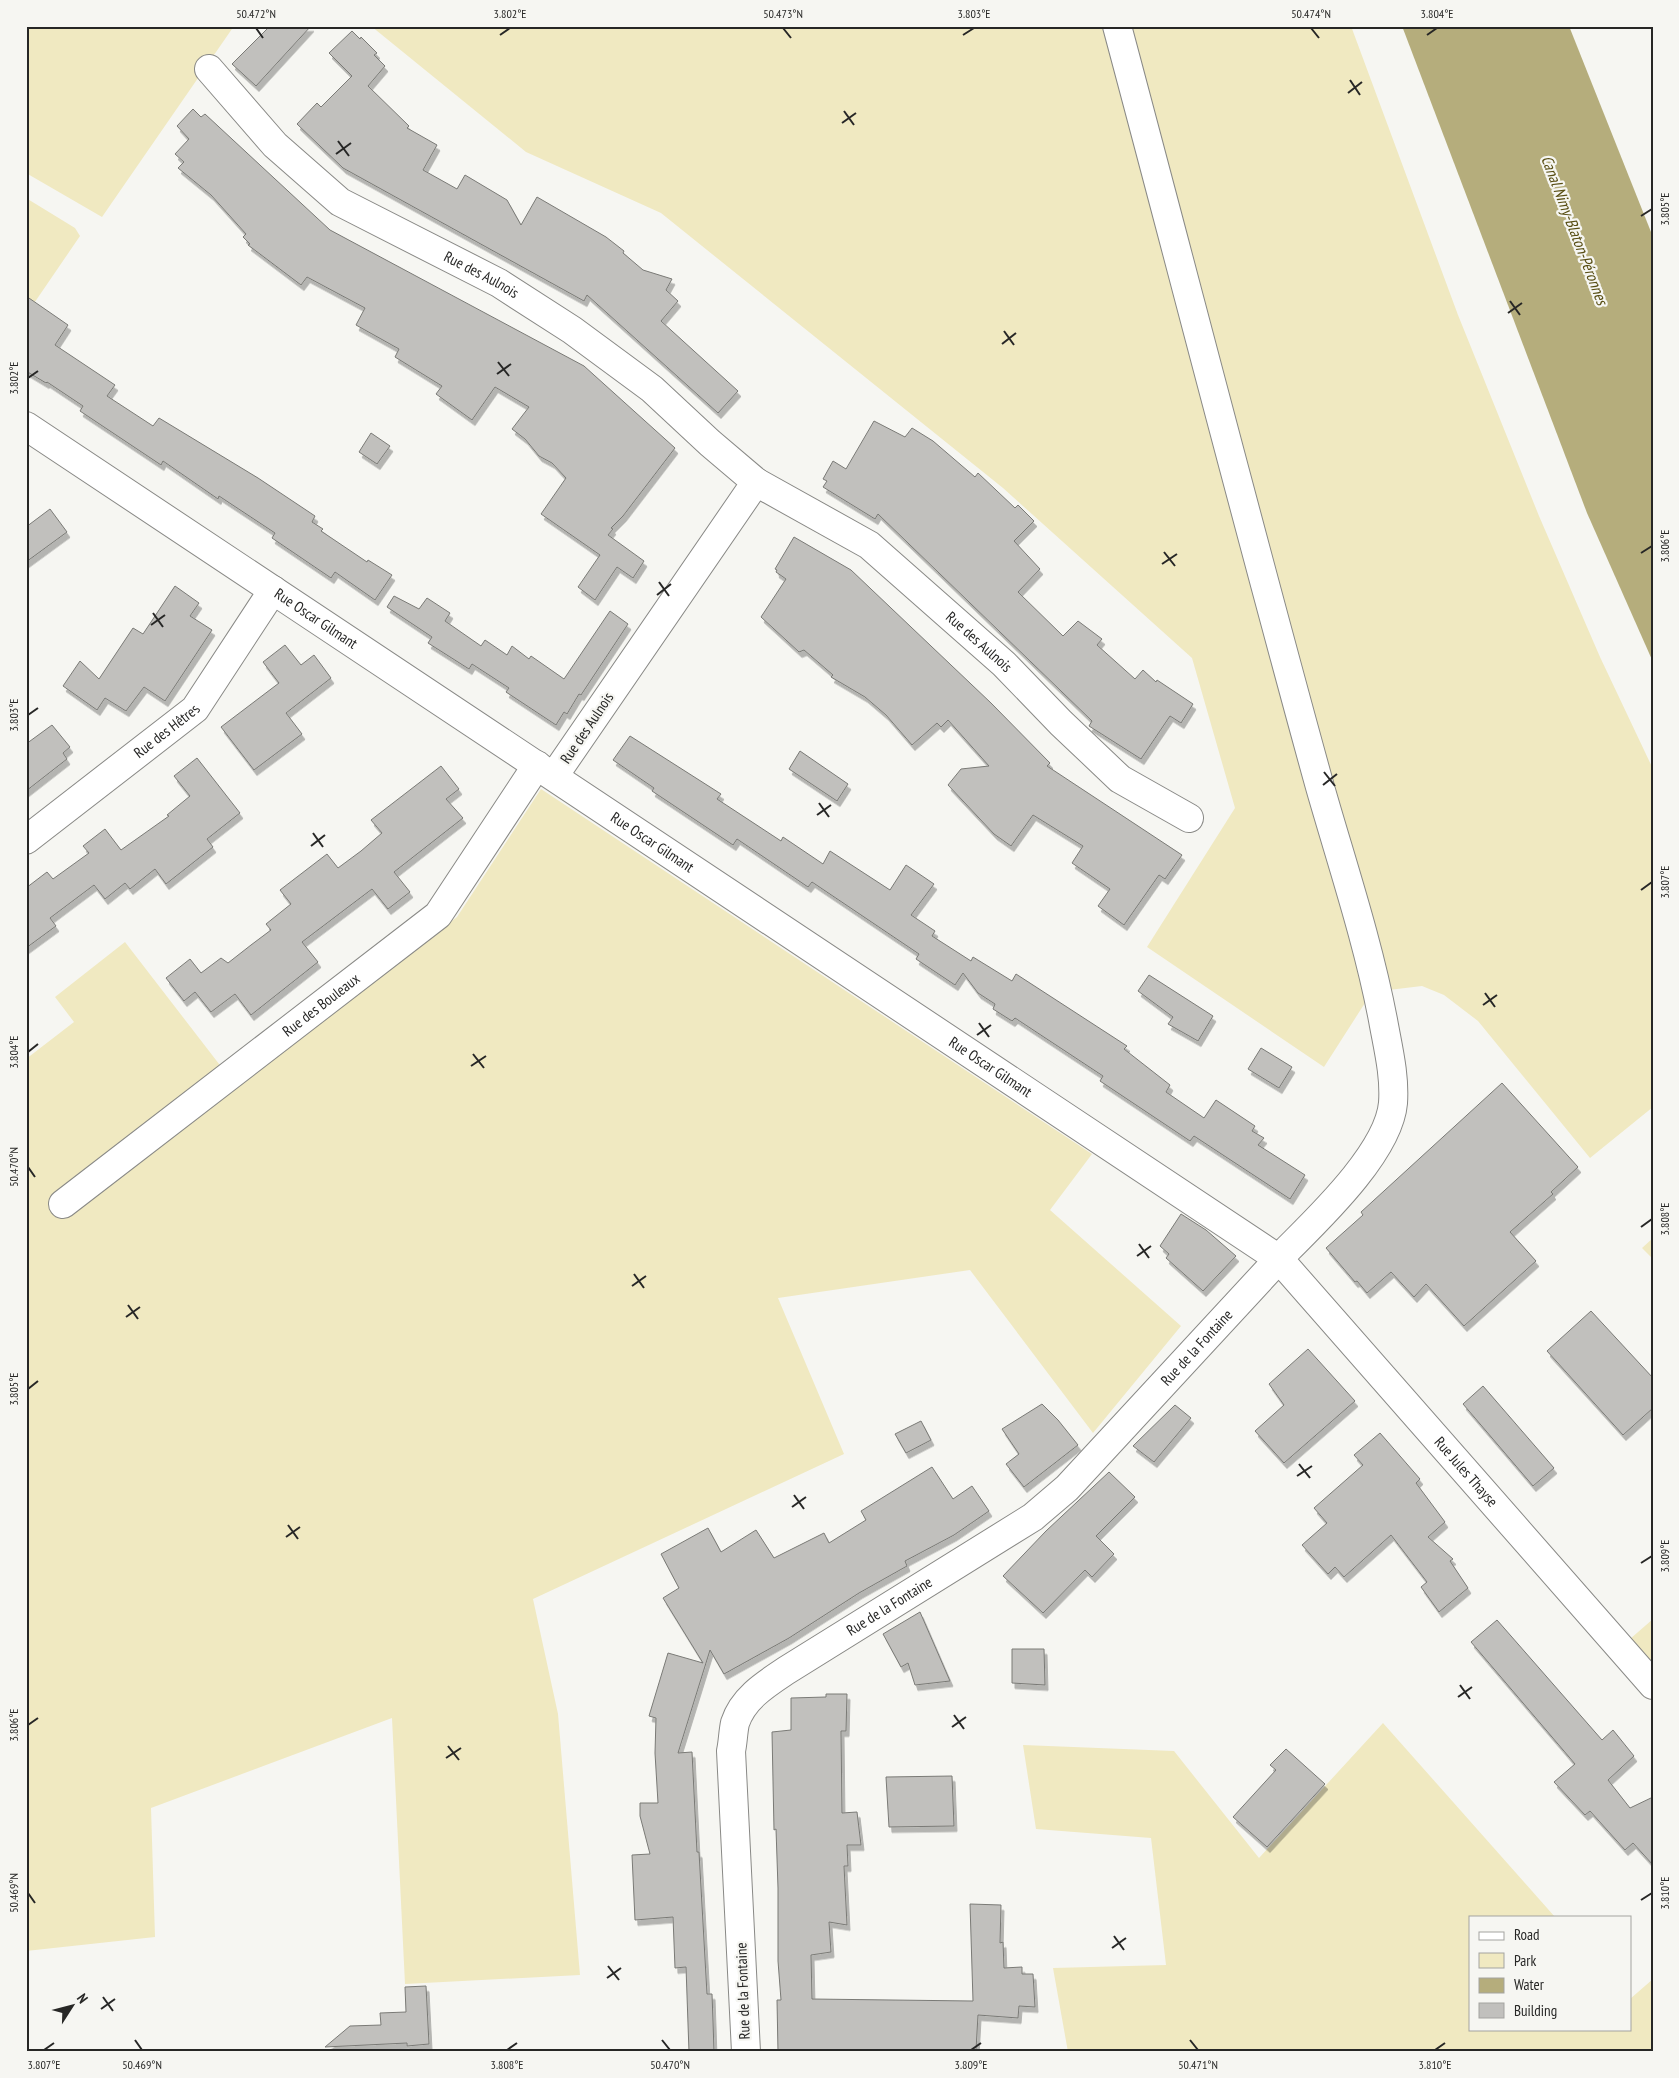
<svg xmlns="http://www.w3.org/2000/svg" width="1679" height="2078" viewBox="0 0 1679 2078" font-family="'PT Sans Narrow',sans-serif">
	<defs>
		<filter id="shadow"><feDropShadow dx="3" dy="5.5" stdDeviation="0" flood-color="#0004"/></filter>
	</defs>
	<rect width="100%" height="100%" fill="#f6f6f2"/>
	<!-- green -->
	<path fill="#f0e9c1" d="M26,26H234L102,217L26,173Z
		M371,26H1351L1458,315L1539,516L1600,657L1653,769V1107L1590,1158L1478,1021L1444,995L1422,986L1372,992L1324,1067L1147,947L1235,808L1192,658L1003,488L661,213L526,152Z
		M26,198L75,228L80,236L26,315Z
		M541,789L1092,1154L1050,1210L1181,1326L1093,1433L970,1270L778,1298L844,1454L533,1599L558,1714L580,1975L405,1984L392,1718L151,1808L155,1937L26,1951V1059L74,1022L55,997L125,942L236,1086L457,917Z
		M1653,1238V1259L1642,1248Z
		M1653,1619V1665L1630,1639Z
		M1383,1723L1555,1917H1470V2029H1630V1999L1653,1979V2052H1068L1053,1968L1166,1965L1151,1838L1036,1829L1023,1745L1174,1751L1259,1858Z"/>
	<!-- water -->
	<path fill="#b5ad7c" d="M1402,26H1569L1653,237V662L1587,513Z"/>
	<!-- building -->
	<path fill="#c1c0bd" stroke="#7a7a76" filter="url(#shadow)" d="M270,26H311L256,86L232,64Z
		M352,31L360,39L361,37L377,53L374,55L385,66L368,86L409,126L407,128L437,145L423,170L457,189L465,175L507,200L521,225L537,197L606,237L624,251L623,253L643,270L672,279L666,290L678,301L661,321L738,391L718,413L587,295L584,301L343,168L297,124L317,103L321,107L352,76L329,53Z
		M193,109L201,117L205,114L330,230L584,366L675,448L623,516L611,528L613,529L608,535L644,561L633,578L617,567L595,600L578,587L600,555L541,514L566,478L552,463L539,456L525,439L512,429L529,407L495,387L472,420L436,394L442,386L395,357L399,349L356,325L365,308L307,277L301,285L248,245L250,244L243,237L246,234L211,195L178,168L184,162L175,154L189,139L177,126Z
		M26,296L68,325L55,345L115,385L107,396L153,426L159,418L258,478L315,516L312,522L323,529L321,531L367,562L368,560L392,575L375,600L335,572L331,578L272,538L275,533L219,496L218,499L163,461L161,465L80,411L83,406L47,382L46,383L26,371Z
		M874,421L905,437L912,428L933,441L975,477L978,473L1015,508L1018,505L1034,521L1014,541L1040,569L1018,592L1063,636L1078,621L1102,639L1097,645L1135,679L1143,670L1156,682L1157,680L1193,704L1181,723L1170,716L1141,759L1089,726L1092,721L878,514L875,519L823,487L827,481L823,479L833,461L846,469Z
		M371,433L390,446L377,464L359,452Z
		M50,509L67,532L26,562V527Z
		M794,537L851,570L991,703L1050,763L1047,766L1182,855L1165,879L1159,875L1124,925L1098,906L1110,889L1072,863L1083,846L1033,815L1011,846L994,834L948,785L961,769L989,766L948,720L941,727L937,723L912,745L886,715L865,697L831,677L833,675L804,650L799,652L761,617L786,579L776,572L777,570L775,569Z
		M175,586L199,603L190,616L212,630L165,701L144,687L126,711L105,698L97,710L63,686L80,661L99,679L133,628L143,634Z
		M394,596L419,609L427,598L450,613L445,621L481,646L485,640L507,655L512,646L529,659L531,656L564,679L610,611L628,624L581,695L579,694L567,714L564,712L556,725L506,692L509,688L472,664L469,669L428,643L432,637L387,607Z
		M285,645L301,665L314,655L331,678L286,713L302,734L254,770L221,727L279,683L263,662Z
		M52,725L70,747L63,753L67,759L26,791V744Z
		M630,736L721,794L717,799L781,841L783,837L823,864L830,851L890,890L906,865L934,884L911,915L935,931L932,936L971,961L973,957L1012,981L1016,974L1127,1046L1124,1049L1170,1085L1166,1092L1204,1118L1216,1100L1255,1126L1252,1131L1264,1138L1258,1145L1305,1175L1290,1199L1194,1136L1190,1141L1100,1081L1103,1076L1015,1018L1012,1021L993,1009L995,1004L978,993L963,973L955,985L916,959L919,954L812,882L808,887L737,839L733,845L652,791L654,788L613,760Z
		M800,751L848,784L837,801L789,769Z
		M197,758L240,813L207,839L213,847L166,884L155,869L130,889L125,883L105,899L94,885L50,918L56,926L26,948V888L47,872L53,879L89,853L83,846L105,829L121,850L169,816L167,815L190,796L174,776Z
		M441,766L459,789L446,799L463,818L394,872L410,892L388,909L372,889L302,942L318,962L251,1015L235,994L211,1012L195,992L184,1001L166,978L190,959L201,973L221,958L228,963L251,945L271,930L266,924L291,904L280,890L327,854L338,868L361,851L382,833L371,820Z
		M1149,975L1213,1016L1198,1041L1168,1024L1173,1017L1138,991Z
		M1261,1048L1292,1067L1279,1088L1248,1069Z
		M1502,1083L1578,1167L1551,1192L1553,1194L1510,1232L1536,1261L1464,1326L1426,1284L1414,1297L1391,1272L1367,1293L1357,1281L1355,1282L1326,1248L1363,1215L1361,1212Z
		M1181,1214L1206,1230L1236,1256L1203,1291L1166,1258L1169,1254L1160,1246Z
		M1591,1311L1653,1378V1408L1623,1435L1547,1351Z
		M1308,1349L1355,1401L1284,1463L1255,1431L1284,1405L1269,1384Z
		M1483,1386L1554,1468L1533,1486L1463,1404Z
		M1042,1404L1058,1420L1078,1445L1024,1487L1006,1464L1019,1454L1002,1429Z
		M1175,1405L1191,1418L1154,1462L1133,1446Z
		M921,1421L931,1440L906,1453L895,1434Z
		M1380,1433L1420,1479L1416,1483L1445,1522L1428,1537L1453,1559L1450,1561L1468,1588L1439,1612L1421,1587L1427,1582L1391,1535L1344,1577L1335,1567L1328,1574L1302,1545L1327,1523L1314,1508L1363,1465L1354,1455Z
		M932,1467L953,1499L972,1486L989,1511L954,1535L905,1561L907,1566L859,1593L789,1638L724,1674L710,1650L678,1753L692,1752L697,1852H699L707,1994H712L713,2021L714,2052H689L686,1967L675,1968L673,1917L635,1920L632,1855L650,1854L640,1816V1803H658L655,1753L656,1718L649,1716L668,1653L703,1663L663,1598L679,1588L661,1554L708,1528L721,1552L756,1530L774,1558L824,1533L829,1543L866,1520L861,1511Z
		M1109,1472L1135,1497L1096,1536L1114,1554L1092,1577L1085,1570L1043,1613L1003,1576L1046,1531Z
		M920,1612L950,1681L915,1685L908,1663L901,1667L883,1634Z
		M1497,1620L1602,1740L1613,1730L1634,1756L1608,1780L1630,1808L1653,1797V1865L1633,1843L1625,1850L1590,1811L1585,1815L1554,1782L1575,1764L1471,1642Z
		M1012,1649H1044L1045,1685L1012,1683Z
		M826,1694H847L846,1731H841L842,1813L857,1812L861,1845H847L848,1866H844L847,1925L829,1922L831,1952L811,1955L812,1999L973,2001L970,1904L1001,1905L1000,1943L1003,1942L1004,1968L1022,1967V1974H1033L1035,2007L1019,2006L1018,2018L978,2015L976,2050L778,2052L777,2000H781L778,1961V1888L776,1829L774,1830L772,1732L791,1730V1698L826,1697Z
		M1286,1749L1325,1784L1267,1847L1233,1817L1276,1770L1270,1765Z
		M952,1776L954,1826L889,1827L886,1777Z
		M426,1986L429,2044L407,2046V2043L325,2047L350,2026L381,2025L380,2013L406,2012L405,1987Z"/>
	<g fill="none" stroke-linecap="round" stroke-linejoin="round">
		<defs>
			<g id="minor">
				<path id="s1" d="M209,69L275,145L340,202L499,283L572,330L652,389L710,443L756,482L554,776"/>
				<path id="s2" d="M26,426L1279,1259L1653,1685"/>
				<path id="s3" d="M756,482L869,545L1004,664L1061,723L1120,779L1189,818"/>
				<path id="s4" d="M26,840L195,709L273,590"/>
				<path id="s5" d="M63,1204L438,915L537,765"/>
				<path id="s6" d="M746,2052L731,1751C733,1742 733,1732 735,1723C743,1698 766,1684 787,1670L1033,1517L1067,1488L1288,1249C1321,1216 1389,1151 1393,1103C1395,1075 1388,1048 1383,1020C1368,941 1342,864 1320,787C1250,534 1185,280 1117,26"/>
			</g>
		</defs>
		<!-- minor casing -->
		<use href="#minor" stroke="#898986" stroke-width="30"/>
		<!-- minor -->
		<use href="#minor" stroke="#fff" stroke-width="28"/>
	</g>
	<!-- ticks -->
	<path fill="none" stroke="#272726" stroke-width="2" d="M256,28L263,38M783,28L791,38M1311,28L1319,38M500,35L510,28M963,35L974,28M1427,35L1437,28M1350,80L1360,95M1348,93L1362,82M844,111L854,125M842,123L856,113M338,141L349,156M336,154L351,143M1641,216L1652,209M1510,301L1520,315M1508,313L1522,303M1004,331L1014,345M1002,344L1016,333M498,362L509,376M497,374L511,364M28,378L38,371M1164,552L1175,566M1641,553L1652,546M1162,564L1177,554M659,582L669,596M657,595L671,584M153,613L163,627M151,625L165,615M28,715L38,708M1324,772L1335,786M1323,785L1337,774M819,803L829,817M817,815L831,805M313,833L323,847M311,846L325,835M1641,890L1652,882M1485,993L1495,1007M1483,1005L1497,995M979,1023L989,1037M977,1035L991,1025M28,1052L38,1044M473,1054L484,1068M471,1066L486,1056M28,1167L35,1177M1641,1227L1652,1219M1139,1244L1149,1258M1137,1256L1151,1246M634,1274L644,1288M632,1286L646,1276M128,1305L138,1319M126,1317L140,1307M28,1389L38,1381M1299,1464L1310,1478M1297,1476L1312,1466M794,1495L804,1509M792,1507L806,1497M288,1525L298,1539M286,1537L300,1527M1641,1563L1652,1556M1460,1685L1470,1699M1458,1697L1472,1687M954,1715L964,1729M28,1725L38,1718M952,1727L966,1717M448,1746L459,1760M446,1758L461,1748M28,1893L35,1903M1641,1900L1652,1893M1114,1936L1124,1950M1112,1948L1126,1938M608,1966L619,1980M607,1978L621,1968M103,1997L113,2011M101,2009L115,1999M135,2040L142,2050M662,2040L670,2050M1190,2040L1198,2050M44,2050L54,2043M507,2050L517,2043M971,2050L981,2043M1435,2050L1445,2043"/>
	<g text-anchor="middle" stroke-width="4.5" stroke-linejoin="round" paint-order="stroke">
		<!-- street labels -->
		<g font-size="15" fill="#272726" stroke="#f6f6f2">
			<text dy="5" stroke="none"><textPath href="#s1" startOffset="346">Rue des Aulnois</textPath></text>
			<text dy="5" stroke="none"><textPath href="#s2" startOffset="348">Rue Oscar Gilmant</textPath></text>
			<text dy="5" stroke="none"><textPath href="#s3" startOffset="276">Rue des Aulnois</textPath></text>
			<text transform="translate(587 728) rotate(-56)" y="5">Rue des Aulnois</text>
			<text dy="5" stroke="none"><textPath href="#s4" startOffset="178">Rue des Hêtres</textPath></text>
			<text dy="5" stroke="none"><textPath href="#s2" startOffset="752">Rue Oscar Gilmant</textPath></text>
			<text dy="5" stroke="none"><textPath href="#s5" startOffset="326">Rue des Bouleaux</textPath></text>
			<text dy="5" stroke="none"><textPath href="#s2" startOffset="1158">Rue Oscar Gilmant</textPath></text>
			<text dy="5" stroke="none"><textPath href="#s6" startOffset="931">Rue de la Fontaine</textPath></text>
			<text dy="5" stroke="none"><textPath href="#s2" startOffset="1788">Rue Jules Thayse</textPath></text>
			<text dy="5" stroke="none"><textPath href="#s6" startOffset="526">Rue de la Fontaine</textPath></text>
			<text transform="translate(743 1991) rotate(-92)" y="5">Rue de la Fontaine</text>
		</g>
		<!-- water labels -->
		<g font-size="16" font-style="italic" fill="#574d12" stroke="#f6f6f2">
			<text transform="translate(1575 230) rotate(69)" y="6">Canal Nimy-Blaton-Péronnes</text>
		</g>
	</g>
	<!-- border -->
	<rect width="1679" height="2078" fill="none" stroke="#f6f6f2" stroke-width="55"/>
	<!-- legend -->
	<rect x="1469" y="1916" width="162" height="115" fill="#f6f6f2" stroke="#a3a3a0"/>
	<rect x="1479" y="1932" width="25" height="8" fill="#ffffff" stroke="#a3a3a0"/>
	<text x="1514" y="1940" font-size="15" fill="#272726">Road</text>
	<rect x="1479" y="1953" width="25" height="15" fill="#f0e9c1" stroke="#a3a3a0"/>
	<text x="1514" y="1966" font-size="15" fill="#272726">Park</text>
	<rect x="1479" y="1978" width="25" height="15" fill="#b5ad7c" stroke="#a3a3a0"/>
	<text x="1514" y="1990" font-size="15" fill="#272726">Water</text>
	<rect x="1479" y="2003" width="25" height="15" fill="#c1c0bd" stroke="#a3a3a0"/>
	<text x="1514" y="2016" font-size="15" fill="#272726">Building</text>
	<!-- north arrow -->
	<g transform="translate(72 2006) rotate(54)" stroke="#f6f6f2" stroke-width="4" paint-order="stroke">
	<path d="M0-4L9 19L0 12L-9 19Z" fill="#272726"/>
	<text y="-8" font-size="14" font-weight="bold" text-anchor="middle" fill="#272726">N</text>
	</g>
	<rect x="28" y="28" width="1624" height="2022" fill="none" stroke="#272726" stroke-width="2"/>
	<g font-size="12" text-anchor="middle" fill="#272726">
		<text x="256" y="18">50.472°N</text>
		<text x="510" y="18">3.802°E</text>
		<text x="783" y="18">50.473°N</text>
		<text x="974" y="18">3.803°E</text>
		<text x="1311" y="18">50.474°N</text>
		<text x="1437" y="18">3.804°E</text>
		<text transform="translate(1665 209) rotate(-90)" y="4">3.805°E</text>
		<text transform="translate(14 378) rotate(-90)" y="4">3.802°E</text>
		<text transform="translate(1665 546) rotate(-90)" y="4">3.806°E</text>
		<text transform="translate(14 715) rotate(-90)" y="4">3.803°E</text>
		<text transform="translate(1665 882) rotate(-90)" y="4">3.807°E</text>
		<text transform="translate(14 1052) rotate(-90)" y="4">3.804°E</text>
		<text transform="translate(14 1167) rotate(-90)" y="4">50.470°N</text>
		<text transform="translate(1665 1219) rotate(-90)" y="4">3.808°E</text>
		<text transform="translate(14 1389) rotate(-90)" y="4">3.805°E</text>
		<text transform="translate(1665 1556) rotate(-90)" y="4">3.809°E</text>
		<text transform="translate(14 1725) rotate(-90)" y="4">3.806°E</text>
		<text transform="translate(1665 1893) rotate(-90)" y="4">3.810°E</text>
		<text transform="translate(14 1893) rotate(-90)" y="4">50.469°N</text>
		<text x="44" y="2069">3.807°E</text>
		<text x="142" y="2069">50.469°N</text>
		<text x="507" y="2069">3.808°E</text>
		<text x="670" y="2069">50.470°N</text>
		<text x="971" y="2069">3.809°E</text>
		<text x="1198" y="2069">50.471°N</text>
		<text x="1435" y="2069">3.810°E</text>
	</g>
</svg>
